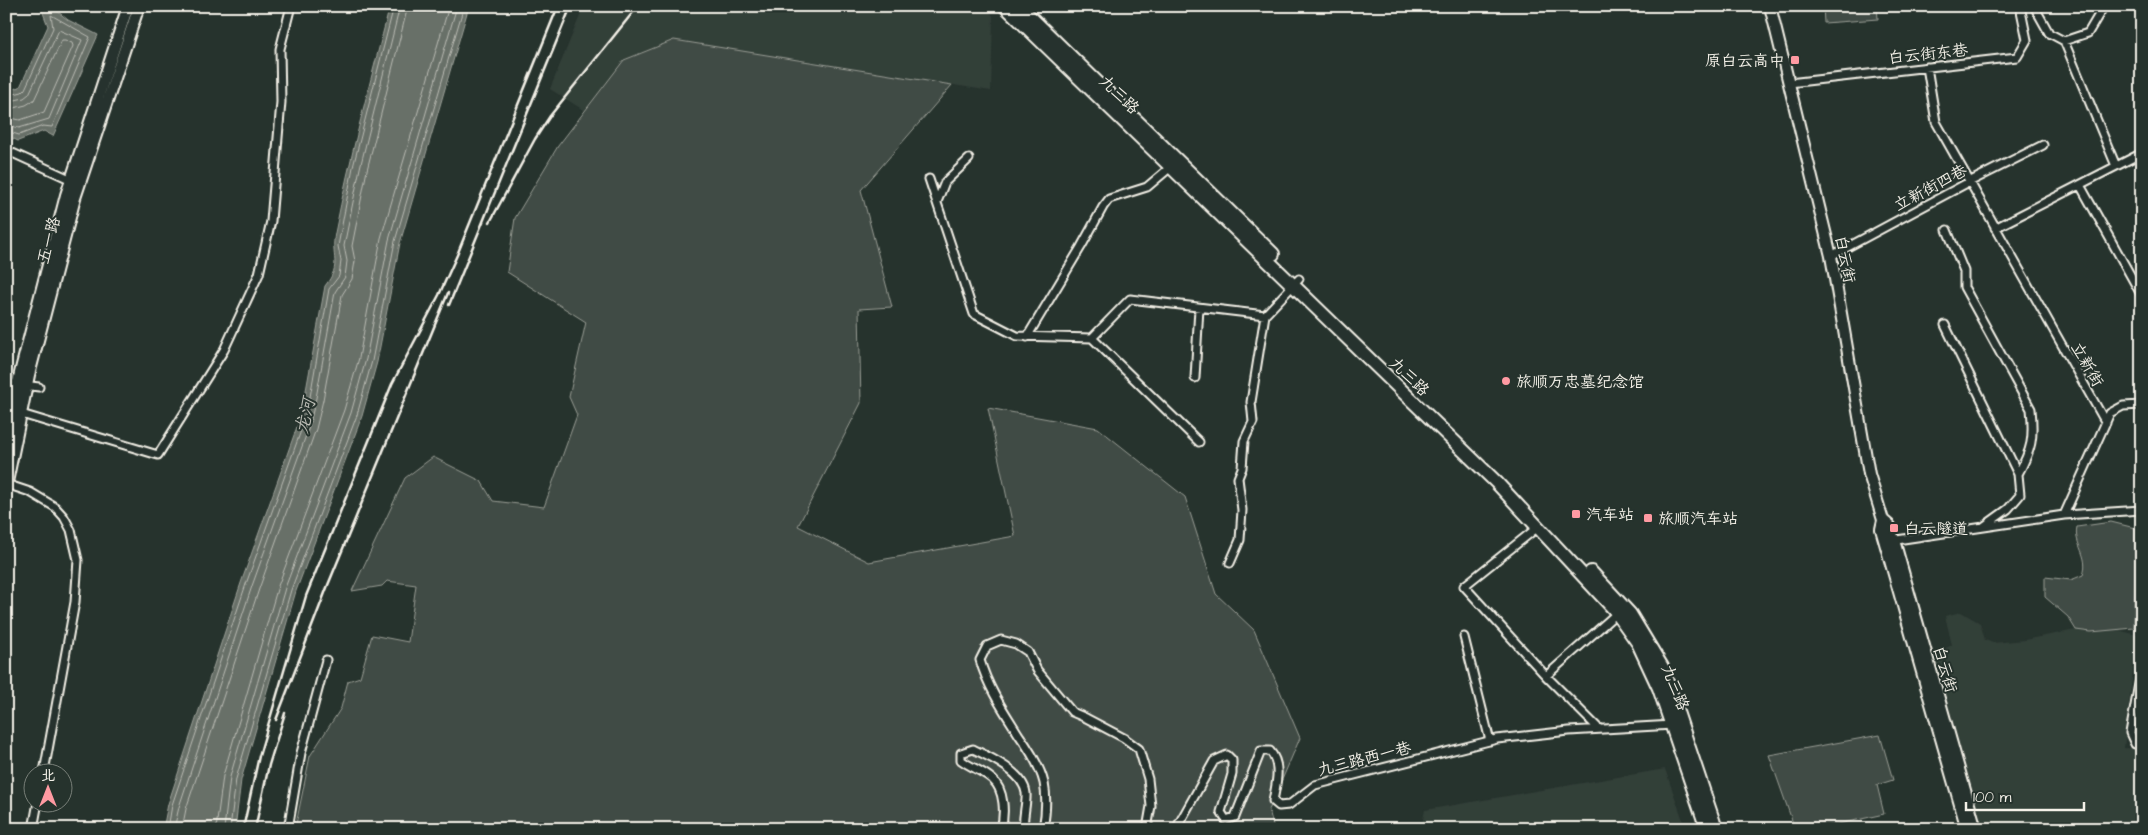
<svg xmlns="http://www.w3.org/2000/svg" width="2148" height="835" viewBox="0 0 2148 835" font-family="'Architects Daughter','LXGW WenKai TC',sans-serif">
	<rect width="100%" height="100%" fill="#26332d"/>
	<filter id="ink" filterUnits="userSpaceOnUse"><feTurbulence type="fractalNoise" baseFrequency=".02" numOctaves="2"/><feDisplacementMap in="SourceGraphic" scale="10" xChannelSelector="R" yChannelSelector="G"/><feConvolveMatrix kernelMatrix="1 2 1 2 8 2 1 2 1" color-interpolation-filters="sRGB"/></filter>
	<g filter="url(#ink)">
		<!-- built -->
		<path fill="#333f39" d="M584,6H986L993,16L991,91L674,40L624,60L585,111L550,89Z
			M1961,612L1980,623L1985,640L1993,643L2024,640L2076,630L2091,632L2103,626L2137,635L2124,748L2142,749V829H1983L1934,654L1952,645L1945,616Z
			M1665,769L1686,829H1421L1425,810Z"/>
		<!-- green -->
		<path fill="#414b45" stroke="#9a9e96" d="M1823,6H1877L1878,19L1824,23Z
			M674,40L952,85L861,190L892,307L859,309L861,403L798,526L869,562L1015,536L988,408L1098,428L1185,497L1216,594L1254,630L1300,738L1269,810L1274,829H295L310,756L341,708L348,681L360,677L372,635L408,642L416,585L387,581L382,586L352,591L405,478L433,457L481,481L493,501L544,507L577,415L569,397L586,322L507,272L515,218L558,146L624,60Z
			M2111,522L2135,528L2134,628L2091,632L2076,630L2068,617L2045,597V577L2071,580L2083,575C2090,556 2073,544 2077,527Z
			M1880,735L1893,780L1877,785L1884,814L1816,829H1795L1769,755Z"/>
		<!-- water -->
		<path fill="#676f68" stroke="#9fa39b" d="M44,6H51L68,20L98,35L53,136L44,131L18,141L6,135V91L20,87L48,26L42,10Z
			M390,6H469L400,243L377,362L362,416L296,591L241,780L235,829H163L168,804L241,583L298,424L305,396L325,286C343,263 330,258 335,233C350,157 370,82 390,6Z"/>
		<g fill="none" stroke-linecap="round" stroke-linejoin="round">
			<!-- shore -->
			<path stroke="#bcbdb5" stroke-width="1" d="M6,96L22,92L25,89L53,28L51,15L90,37L52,127L43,126L19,135L6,131
				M6,102L24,98L29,94L59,30L82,40L49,119L19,128L6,125
				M6,110L26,105L34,100L62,40H65L72,43L73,46L44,112L20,120L6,117
				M168,829L172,805L246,584L303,425L310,397L329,289L339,276L341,261L338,246L353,167L394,6
				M174,829L179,807L252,586L309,427L316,398L335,292L345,277L347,261L344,246L360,168L400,6
				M182,829L186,809L259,589L316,429L323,400L342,295L352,279L355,261L352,246L367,170L408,6
				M216,829L223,776L278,586L344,410L359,358L381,238L449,6
				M224,829L230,777L285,588L351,413L366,359L389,240L457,6
				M230,829L236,779L291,590L357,415L372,361L395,241L464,6"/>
			<defs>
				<path id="street" d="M2034,6L2049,33L2064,41
					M2104,6L2088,33L2064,41L2116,166
					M1927,67L1936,122L2106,423
					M1789,83L2017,57L2027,40L2020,6
					M6,150L74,181
					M929,179L974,314L1017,336L1092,338L1130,299L1265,315
					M2080,185L2142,296
					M937,202L945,182L969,159
					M1995,228L2142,153
					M1947,230L1964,271V287L2031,409C2034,438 2032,449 2018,474
					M1831,256L1969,182L2043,145
					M1945,325L2018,474L2020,495L2008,509L1983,527
					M1027,337L1081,247L1103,207L1109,199L1147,187L1173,165
					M1092,338L1199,442
					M1195,378L1199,308
					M6,383L39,387
					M18,413L158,455L224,350L259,274L271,221L281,102L280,49L291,6
					M6,484L30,492L55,507L64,517L71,530L78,560L75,602L44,772
					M2064,515L2142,510
					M1538,527L1464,586L1546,676L1599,729
					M1890,541L2064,515L2110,413L2123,406L2142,405
					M1230,563L1240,540L1242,510L1238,478L1242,468L1244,441L1253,422L1251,402L1265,315L1299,279
					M1464,637L1490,741
					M2142,667L2130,733L2135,744H2142
					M1546,676L1617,613
					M33,829L38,802
					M288,829L301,753L326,660
					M1001,829C1005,814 1005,790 992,779C983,771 970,767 961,760V753L973,749C990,757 1023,772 1026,793C1027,805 1022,817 1024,829
					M1043,829C1046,813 1047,798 1044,783C1040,766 1029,749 1019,735C1004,711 988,688 980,660L987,646L1001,640L1016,644L1028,652L1037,670L1072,712L1086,718L1124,738L1139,749L1148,779L1151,806L1147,829
					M1176,829L1214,761L1227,755L1232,760V774L1221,812L1226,820L1235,817L1261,751H1270C1282,765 1276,784 1273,801L1279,806L1289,805L1315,785L1497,739L1569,731L1673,725"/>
				<path id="secondary" d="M1770,6L1831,256L1869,474L1883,520L1881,529L1967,829
					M6,438L20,373L66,195L128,6
					M6,487L29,375L75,198L139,6
					M1883,520L1890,526L1976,829"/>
				<path id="highway" d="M1005,6L1496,482L1614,609L1638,643L1659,688L1707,829
					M1019,6L1273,254
					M1591,572L1630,614L1662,667L1716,829"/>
			</defs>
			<!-- street casing -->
			<use href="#street" stroke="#f4f1e8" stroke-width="11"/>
			<!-- secondary casing -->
			<use href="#secondary" stroke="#f4f1e8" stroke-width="14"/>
			<!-- highway casing -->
			<use href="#highway" stroke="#f4f1e8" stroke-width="16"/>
			<!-- street -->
			<use href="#street" stroke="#26332d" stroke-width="7"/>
			<!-- secondary -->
			<use href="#secondary" stroke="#26332d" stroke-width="10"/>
			<!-- highway -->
			<use href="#highway" stroke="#26332d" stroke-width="12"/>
			<!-- rail -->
			<path stroke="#f4f1e8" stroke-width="2.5" d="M490,222L535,139L550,116L638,6
				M449,305L571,6
				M276,720L328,585L448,293
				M243,829L259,756L306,596L392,384L439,295L457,255L558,6
				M255,829L269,765L285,713"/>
		</g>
	</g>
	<!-- markers -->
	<g fill="#ff9aa2" stroke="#26332d" stroke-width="2">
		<rect x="1790" y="55" width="10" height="10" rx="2.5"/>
		<circle cx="1506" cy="381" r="5"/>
		<rect x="1571" y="509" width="10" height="10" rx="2.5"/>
		<rect x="1643" y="513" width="10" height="10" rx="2.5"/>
		<rect x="1889" y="523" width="10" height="10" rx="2.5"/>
	</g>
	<g text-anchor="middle" stroke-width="4" stroke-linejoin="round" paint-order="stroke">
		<!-- street labels -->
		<g font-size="16" fill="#f4f1e8" stroke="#26332d">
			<text transform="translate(1928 53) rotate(-6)" y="6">白云街东巷</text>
			<text transform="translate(1120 94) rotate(44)" y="6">九三路</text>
			<text transform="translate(1930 187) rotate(-28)" y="6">立新街四巷</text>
			<text transform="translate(48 240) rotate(-75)" y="6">五一路</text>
			<text transform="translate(1846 259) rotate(79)" y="6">白云街</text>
			<text transform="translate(2088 364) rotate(60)" y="6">立新街</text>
			<text transform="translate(1410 376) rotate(44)" y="6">九三路</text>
			<text transform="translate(1946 669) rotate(74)" y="6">白云街</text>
			<text transform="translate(1676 687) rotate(68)" y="6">九三路</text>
			<text transform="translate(1364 758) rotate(-14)" y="6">九三路西一巷</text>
		</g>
		<!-- poi labels -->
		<g font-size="16" fill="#f4f1e8" stroke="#26332d" text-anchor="start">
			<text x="1785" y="66" text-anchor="end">原白云高中</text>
			<text x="1516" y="387">旅顺万忠墓纪念馆</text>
			<text x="1586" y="520">汽车站</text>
			<text x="1658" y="524">旅顺汽车站</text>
			<text x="1904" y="534">白云隧道</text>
		</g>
		<!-- water labels -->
		<g font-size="18" font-style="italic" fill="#bcbdb5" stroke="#26332d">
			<text transform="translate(305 416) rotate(-77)" y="6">龙河</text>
		</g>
	</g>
	<!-- margin -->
	<rect width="2148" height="835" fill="none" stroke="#26332d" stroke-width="25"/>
	<rect x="12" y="12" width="2123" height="810" fill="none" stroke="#f4f1e8" stroke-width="2" filter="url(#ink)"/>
	<!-- north arrow -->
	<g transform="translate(48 788)"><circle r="24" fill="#26332d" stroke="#787f78"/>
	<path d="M0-4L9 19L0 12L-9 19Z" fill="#ff9aa2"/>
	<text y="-8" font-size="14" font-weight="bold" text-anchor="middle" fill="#f4f1e8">北</text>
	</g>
	<!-- scale -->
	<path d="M1966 802v8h118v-8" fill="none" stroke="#f4f1e8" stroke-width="2.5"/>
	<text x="1973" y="802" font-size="15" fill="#f4f1e8" stroke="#26332d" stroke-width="4" paint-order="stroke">100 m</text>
</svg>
